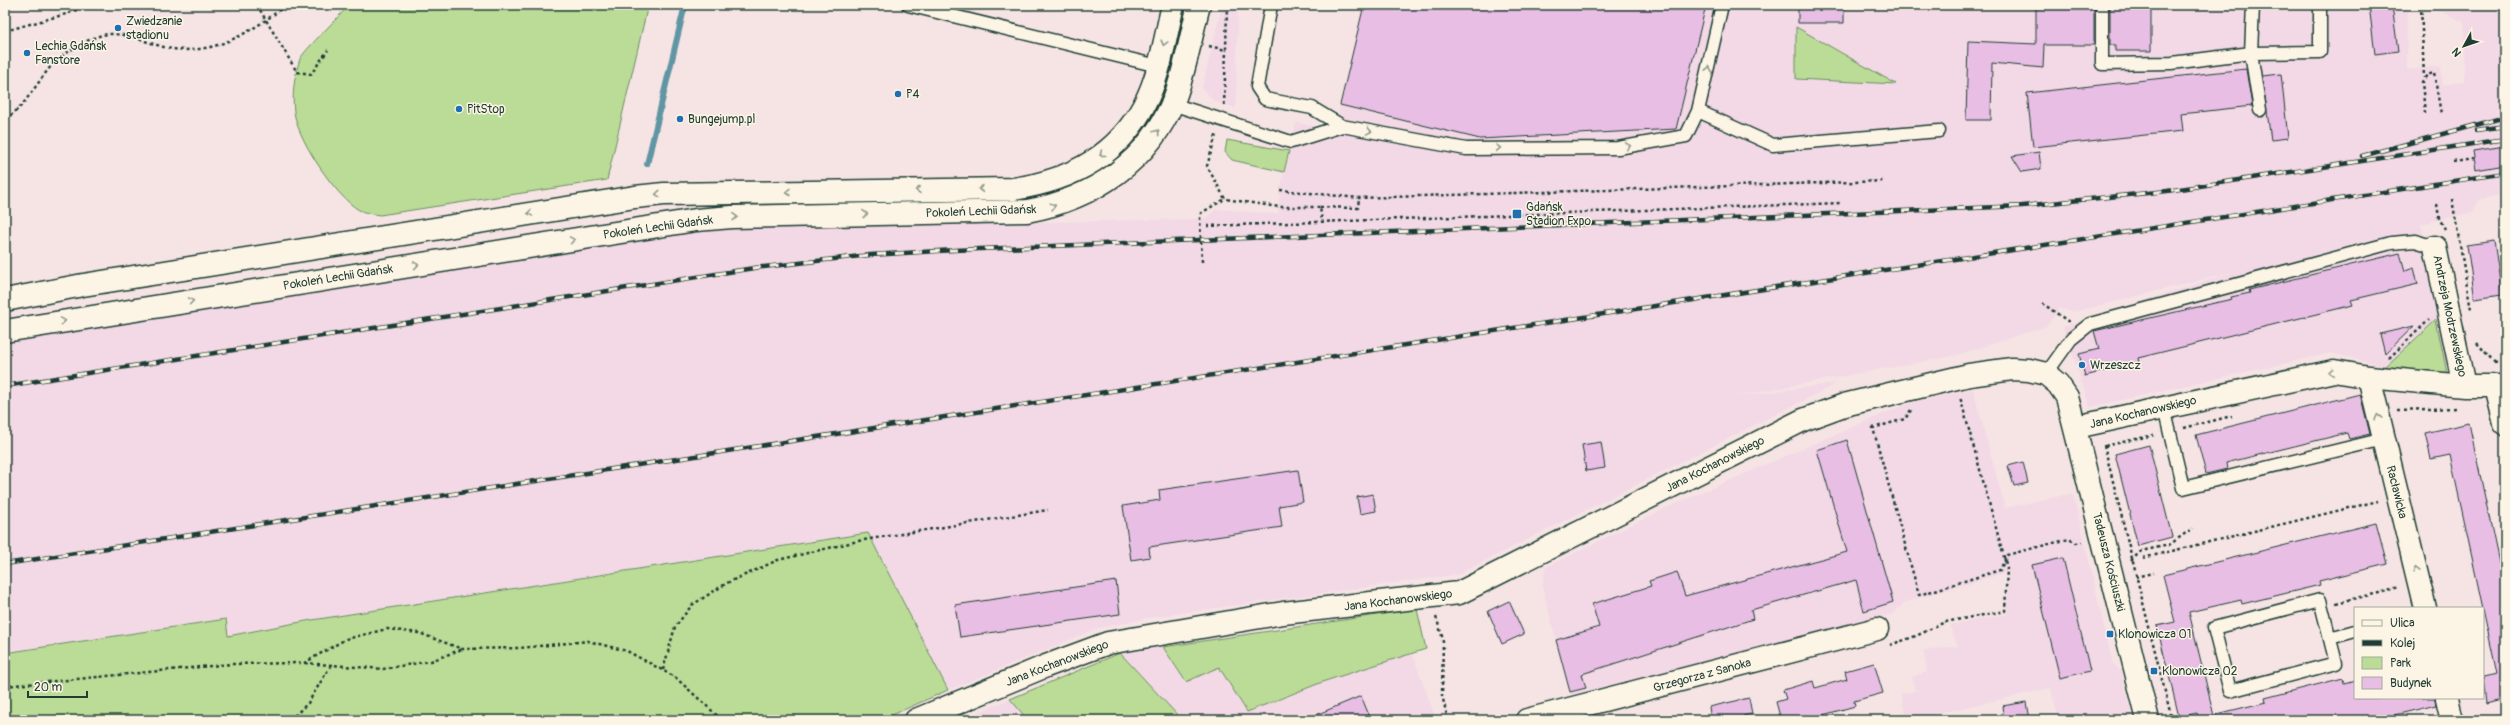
<svg xmlns="http://www.w3.org/2000/svg" width="2510" height="725" viewBox="0 0 2510 725" font-family="Pangolin,sans-serif">
	<rect width="100%" height="100%" fill="#f6e4e5"/>
	<filter id="ink" filterUnits="userSpaceOnUse"><feTurbulence type="fractalNoise" baseFrequency=".025" numOctaves="2"/><feDisplacementMap in="SourceGraphic" scale="8" xChannelSelector="R" yChannelSelector="G"/><feConvolveMatrix kernelMatrix="1 2 1 2 8 2 1 2 1" color-interpolation-filters="sRGB"/></filter>
	<g filter="url(#ink)">
		<!-- built -->
		<path fill="#f2d9e5" d="M1222,5H1238L1236,108L1214,101L1202,88Z
			M1364,5H2407V70L2441,66L2443,85L2464,81V22L2442,12L2441,5H2505V195L2479,199L2473,212L2421,224L2447,358L2390,367L2331,353L2090,407L2063,327L2236,271L2073,312L2059,308L2047,326L1958,355L1731,397L1838,383L1459,574L1153,617L1099,628L948,690L868,533L306,621L228,636L226,619L5,653V343L697,232L750,228L1192,219L1206,218L1216,209L1278,214L1280,190L1296,122L1334,131Z
			M1973,389L2005,508L2073,493L2113,665L2121,670L2134,720H2059L2051,688L1908,720L1900,694L1915,691L1912,677L1927,672L1923,650L1958,646L1949,625L2007,614L2008,572L1905,602L1893,614L1571,695L1542,586L1546,567L1668,507L1878,416L1915,401Z
			M1163,647L1186,682L1218,667L1278,701L1325,681L1412,652L1436,720H1182L1120,653Z
			M1010,699L1028,720L962,719Z"/>
		<!-- green -->
		<path fill="#badc96" stroke="#6c8c65" d="M349,5H648L607,180L380,215C373,214 365,213 359,210C336,197 300,142 295,117C291,99 294,76 300,59C305,49 340,16 349,5Z
			M1796,27L1896,84L1796,79Z
			M1227,140L1289,151L1284,172L1232,160L1225,152Z
			M2436,320L2447,373L2384,368Z
			M868,533L948,690L881,720H5V653L226,619L228,636L306,621Z
			M1417,609L1426,649L1325,681L1247,712L1219,667L1186,682L1163,647Z
			M1120,653L1182,720H1165L1163,718L1160,720H1028L1010,699Z"/>
		<g fill="none" stroke-linecap="round" stroke-linejoin="round">
			<!-- stream -->
			<path stroke="#6096a3" stroke-width="6" d="M647,164L685,5"/>
		</g>
		<!-- building -->
		<path fill="#e8bee5" stroke="#1f3d34" d="M1364,5H1706L1676,129L1480,139L1340,105Z
			M1798,5H1844V23H1798Z
			M2036,5H2094V45H2044L2043,68L1992,63L1991,120H1966L1968,41L2036,44Z
			M2110,5H2151V51H2115V45H2110Z
			M2369,5H2392L2398,51L2375,54Z
			M2246,69L2252,106L2181,114L2183,131L2033,147L2027,93Z
			M2281,74L2288,138L2271,140L2262,76Z
			M2505,146V165L2476,170L2473,151Z
			M2039,152L2041,169L2022,172L2012,156Z
			M2494,241L2502,295L2475,299L2467,245Z
			M2400,253L2405,271L2414,268L2418,284L2351,300L2353,305L2138,358L2139,362L2085,376L2079,354L2099,349L2094,331L2232,299L2231,297L2250,293L2249,290Z
			M2414,326L2385,354L2380,334Z
			M2360,394L2370,434L2349,439L2347,433L2226,463L2227,469L2206,474L2196,435Z
			M2469,423L2505,591V699L2486,704L2483,677L2497,674L2450,455L2431,459L2425,433Z
			M1847,440L1893,602L1864,611L1856,580L1751,610L1753,619L1582,674L1586,688L1570,692L1556,640L1599,627L1592,604L1651,586L1649,581L1677,572L1685,596L1847,552L1817,450Z
			M1601,442L1605,468L1586,471L1582,445Z
			M2149,445L2172,537L2138,546L2115,454Z
			M2023,462L2028,483L2014,486L2008,466Z
			M1298,470L1303,502L1279,506L1282,527L1149,547L1150,557L1131,560L1123,506L1160,500L1159,490Z
			M1373,494L1376,511L1360,514L1357,497Z
			M2376,523L2387,564L2319,581L2320,585L2242,604L2241,600L2189,612L2215,720H2199L2197,713L2179,717L2157,626L2175,622L2163,575Z
			M2063,558L2090,671L2060,678L2032,565Z
			M1116,581L1120,614L960,637L955,605Z
			M1509,601L1524,634L1502,644L1488,611Z
			M1874,663L1883,693L1854,701L1855,706L1823,715L1825,720H1808L1806,715L1781,720L1776,702L1786,699L1783,690L1813,681L1815,688L1847,679L1845,671Z
			M2343,678L2344,683L2355,680V698H2435L2436,705L2374,720H2218L2217,714L2266,702L2265,698Z
			M1361,696L1371,720H1304Z
			M1749,698L1752,714L1743,716L1744,720H1711L1709,707Z
			M2027,702L2030,720H2004L2002,706Z"/>
		<g fill="none" stroke-linecap="round" stroke-linejoin="round">
			<defs>
				<path id="lane" d="M908,5L1158,66
					M1271,5L1257,87L1265,99L1312,108L1342,126
					M2102,5V64L2172,63L2251,53L2253,5
					M1172,104L1291,142L1342,126L1466,149L1618,148L1686,136L1698,111L1722,5
					M2260,110L2251,53L2320,52V5
					M1698,111L1773,145L1939,131
					M2046,374L2071,339L2090,324L2391,243L2415,241L2435,247
					M2164,408L2183,488L2384,439
					M2320,600L2336,663L2230,691L2214,628Z
					M2330,638L2355,631"/>
				<path id="street" d="M2435,247L2464,386
					M2369,377L2425,608
					M2496,387L2505,424
					M2076,427L2334,371L2369,377L2464,386H2505
					M2447,698L2452,720
					M916,720L1046,666L1108,643L1283,613L1459,593L1803,420L1844,405L1969,375L2012,369L2029,370L2046,374L2058,384L2067,397L2148,720
					M1527,720L1877,629"/>
				<path id="secondary" d="M5,300L83,285L635,197L664,194L1013,189C1068,181 1117,157 1144,105C1160,75 1165,38 1173,5
					M5,331L696,220L732,217L1027,211C1093,199 1150,161 1175,97C1186,67 1191,35 1199,5"/>
			</defs>
			<!-- lane casing -->
			<use href="#lane" stroke="#1f3d34" stroke-width="15"/>
			<!-- street casing -->
			<use href="#street" stroke="#1f3d34" stroke-width="25"/>
			<!-- secondary casing -->
			<use href="#secondary" stroke="#1f3d34" stroke-width="25"/>
			<!-- path -->
			<path stroke="#1f3d34" stroke-width="2.5" stroke-dasharray="3 3" stroke-linecap="butt" d="M257,5L297,72L311,74L328,50
				M2421,5L2424,78
				M5,31L66,14L90,5
				M1209,46L1226,50L1227,5
				M1224,105L1226,50
				M2425,113L2422,82L2427,75L2434,73L2441,114
				M5,118C22,113 41,75 55,62C68,51 84,41 99,36C121,28 152,46 173,49C217,55 254,30 286,5
				M1216,135L1207,166L1225,199L1279,207H1320L1322,222
				M2453,162L2474,159
				M1280,190L1359,198L1885,181
				M2452,199L2471,309
				M2437,204L2439,218L2445,229
				M1320,207L1358,208L1359,198
				M1207,226L1841,203
				M1202,262L1200,218L1201,213L1225,199
				M2042,303L2069,322
				M2477,343L2496,364
				M2389,358L2429,320
				M2494,363L2505,361
				M1911,410L1905,419L1873,428L1919,595L2000,570L2007,555L2069,539L2076,543L2082,542
				M2398,410L2457,408
				M2184,428L2232,416
				M2104,445L2172,720
				M2105,446L2154,435
				M2143,558L2378,501
				M2131,561L2141,551L2169,545L2193,528
				M2136,577L2154,573
				M2336,603L2400,588
				M1436,617L1443,639L1442,695L1448,720
				M1890,645L1916,636L1945,622L2005,611L2007,568L1960,397
				M305,663L383,669L431,661L462,649
				M663,670L675,627L692,605L727,583L778,560L858,541L1048,510
				M5,686L231,664L304,663L346,639L387,629L419,633L462,649L520,648L588,641L627,651L675,677L722,720
				M290,720L308,703L331,665
				M2502,720L2505,719"/>
			<!-- lane -->
			<use href="#lane" stroke="#fcf5e5" stroke-width="12"/>
			<!-- street -->
			<use href="#street" stroke="#fcf5e5" stroke-width="22"/>
			<!-- secondary -->
			<use href="#secondary" stroke="#fcf5e5" stroke-width="22"/>
			<defs>
				<path id="rail" d="M2477,130L2505,126
					M2362,156L2505,117
					M5,386L754,268L870,255L955,250L2022,206L2167,191L2505,139
					M5,564L2505,173"/>
			</defs>
			<!-- rail casing -->
			<use href="#rail" stroke="#1f3d34" stroke-width="4.5"/>
			<!-- rail -->
			<use href="#rail" stroke="#fcf5e5" stroke-width="3" stroke-dasharray="9" stroke-linecap="butt"/>
		</g>
		<!-- one-way arrows -->
		<defs><path id="oneway-chevron" d="M-2-3.5L2.5 0L-2 3.5" fill="none" stroke-width="1.6" stroke-linecap="round" stroke-linejoin="round"/></defs>
		<g stroke="#8e998c">
			<use href="#oneway-chevron" transform="translate(1164 43) rotate(105)"/>
			<use href="#oneway-chevron" transform="translate(1709 69) rotate(-78)"/>
			<use href="#oneway-chevron" transform="translate(1369 131) rotate(10)"/>
			<use href="#oneway-chevron" transform="translate(1157 132) rotate(-56)"/>
			<use href="#oneway-chevron" transform="translate(1628 146) rotate(-9)"/>
			<use href="#oneway-chevron" transform="translate(1498 148) rotate(-1)"/>
			<use href="#oneway-chevron" transform="translate(1102 154) rotate(142)"/>
			<use href="#oneway-chevron" transform="translate(981 189) rotate(180)"/>
			<use href="#oneway-chevron" transform="translate(918 190) rotate(179)"/>
			<use href="#oneway-chevron" transform="translate(788 192) rotate(179)"/>
			<use href="#oneway-chevron" transform="translate(658 194) rotate(175)"/>
			<use href="#oneway-chevron" transform="translate(1053 206) rotate(-15)"/>
			<use href="#oneway-chevron" transform="translate(530 213) rotate(171)"/>
			<use href="#oneway-chevron" transform="translate(865 214) rotate(-1)"/>
			<use href="#oneway-chevron" transform="translate(735 217) rotate(-2)"/>
			<use href="#oneway-chevron" transform="translate(572 240) rotate(-9)"/>
			<use href="#oneway-chevron" transform="translate(416 265) rotate(-9)"/>
			<use href="#oneway-chevron" transform="translate(191 301) rotate(-9)"/>
			<use href="#oneway-chevron" transform="translate(63 321) rotate(-9)"/>
			<use href="#oneway-chevron" transform="translate(2331 372) rotate(175)"/>
			<use href="#oneway-chevron" transform="translate(2378 417) rotate(-104)"/>
			<use href="#oneway-chevron" transform="translate(2416 570) rotate(-104)"/>
		</g>
	</g>
	<!-- markers -->
	<g fill="#1f6fb2" stroke="#fcf5e5" stroke-width="1.5">
		<circle cx="118" cy="28" r="4"/>
		<circle cx="27" cy="53" r="4"/>
		<circle cx="898" cy="94" r="4"/>
		<circle cx="459" cy="109" r="4"/>
		<circle cx="680" cy="119" r="4"/>
		<rect x="1512" y="209" width="10" height="10" rx="2"/>
		<circle cx="2082" cy="365" r="4"/>
		<rect x="2106" y="630" width="8" height="8" rx="2"/>
		<rect x="2150" y="667" width="8" height="8" rx="2"/>
	</g>
	<g text-anchor="middle" stroke-width="3" stroke-linejoin="round" paint-order="stroke">
		<!-- poi labels -->
		<g font-size="12" fill="#1f3d34" stroke="#fcf5e5" text-anchor="start">
			<text x="126" y="25">Zwiedzanie<tspan x="126" dy="14">stadionu</tspan></text>
			<text x="35" y="50">Lechia Gdańsk<tspan x="35" dy="14">Fanstore</tspan></text>
			<text x="906" y="98">P4</text>
			<text x="467" y="113">PitStop</text>
			<text x="688" y="123">Bungejump.pl</text>
			<text x="1526" y="211">Gdańsk<tspan x="1526" dy="14">Stadion Expo</tspan></text>
			<text x="2090" y="369">Wrzeszcz</text>
			<text x="2118" y="638">Klonowicza 01</text>
			<text x="2162" y="675">Klonowicza 02</text>
		</g>
		<!-- street labels -->
		<g font-size="12" fill="#1f3d34" stroke="#fcf5e5">
			<text transform="translate(981 211) rotate(-2)" y="4">Pokoleń Lechii Gdańsk</text>
			<text transform="translate(658 227) rotate(-8)" y="4">Pokoleń Lechii Gdańsk</text>
			<text transform="translate(338 277) rotate(-9)" y="4">Pokoleń Lechii Gdańsk</text>
			<text transform="translate(2450 316) rotate(78)" y="4">Andrzeja Modrzewskiego</text>
			<text transform="translate(2143 412) rotate(-13)" y="4">Jana Kochanowskiego</text>
			<text transform="translate(1715 464) rotate(-27)" y="4">Jana Kochanowskiego</text>
			<text transform="translate(2397 492) rotate(76)" y="4">Racławicka</text>
			<text transform="translate(2109 562) rotate(76)" y="4">Tadeusza Kościuszki</text>
			<text transform="translate(1398 600) rotate(-7)" y="4">Jana Kochanowskiego</text>
			<text transform="translate(1057 663) rotate(-21)" y="4">Jana Kochanowskiego</text>
			<text transform="translate(1702 675) rotate(-15)" y="4">Grzegorza z Sanoka</text>
		</g>
	</g>
	<!-- margin -->
	<rect width="2510" height="725" fill="none" stroke="#fcf5e5" stroke-width="20"/>
	<rect x="10" y="10" width="2490" height="705" fill="none" stroke="#1f3d34" stroke-width="1.5" filter="url(#ink)"/>
	<!-- legend -->
	<rect x="2354" y="607" width="130" height="92" fill="#fcf5e5" stroke="#a4ab9e"/>
	<rect x="2362" y="620" width="20" height="6" fill="#fcf5e5" stroke="#a4ab9e"/>
	<text x="2390" y="627" font-size="12" fill="#1f3d34">Ulica</text>
	<rect x="2362" y="640" width="20" height="6" fill="#1f3d34" stroke="#a4ab9e"/>
	<text x="2390" y="647" font-size="12" fill="#1f3d34">Kolej</text>
	<rect x="2362" y="657" width="20" height="12" fill="#badc96" stroke="#a4ab9e"/>
	<text x="2390" y="667" font-size="12" fill="#1f3d34">Park</text>
	<rect x="2362" y="677" width="20" height="12" fill="#e8bee5" stroke="#a4ab9e"/>
	<text x="2390" y="687" font-size="12" fill="#1f3d34">Budynek</text>
	<!-- north arrow -->
	<g transform="translate(2464 46) rotate(230)" stroke="#fcf5e5" stroke-width="3" paint-order="stroke">
	<path d="M0-3L7 15L0 10L-7 15Z" fill="#1f3d34"/>
	<text y="-6" font-size="11" font-weight="bold" text-anchor="middle" fill="#1f3d34">N</text>
	</g>
	<!-- scale -->
	<path d="M28 691v6h59v-6" fill="none" stroke="#1f3d34" stroke-width="2"/>
	<text x="34" y="691" font-size="12" fill="#1f3d34" stroke="#fcf5e5" stroke-width="3" paint-order="stroke">20 m</text>
</svg>
